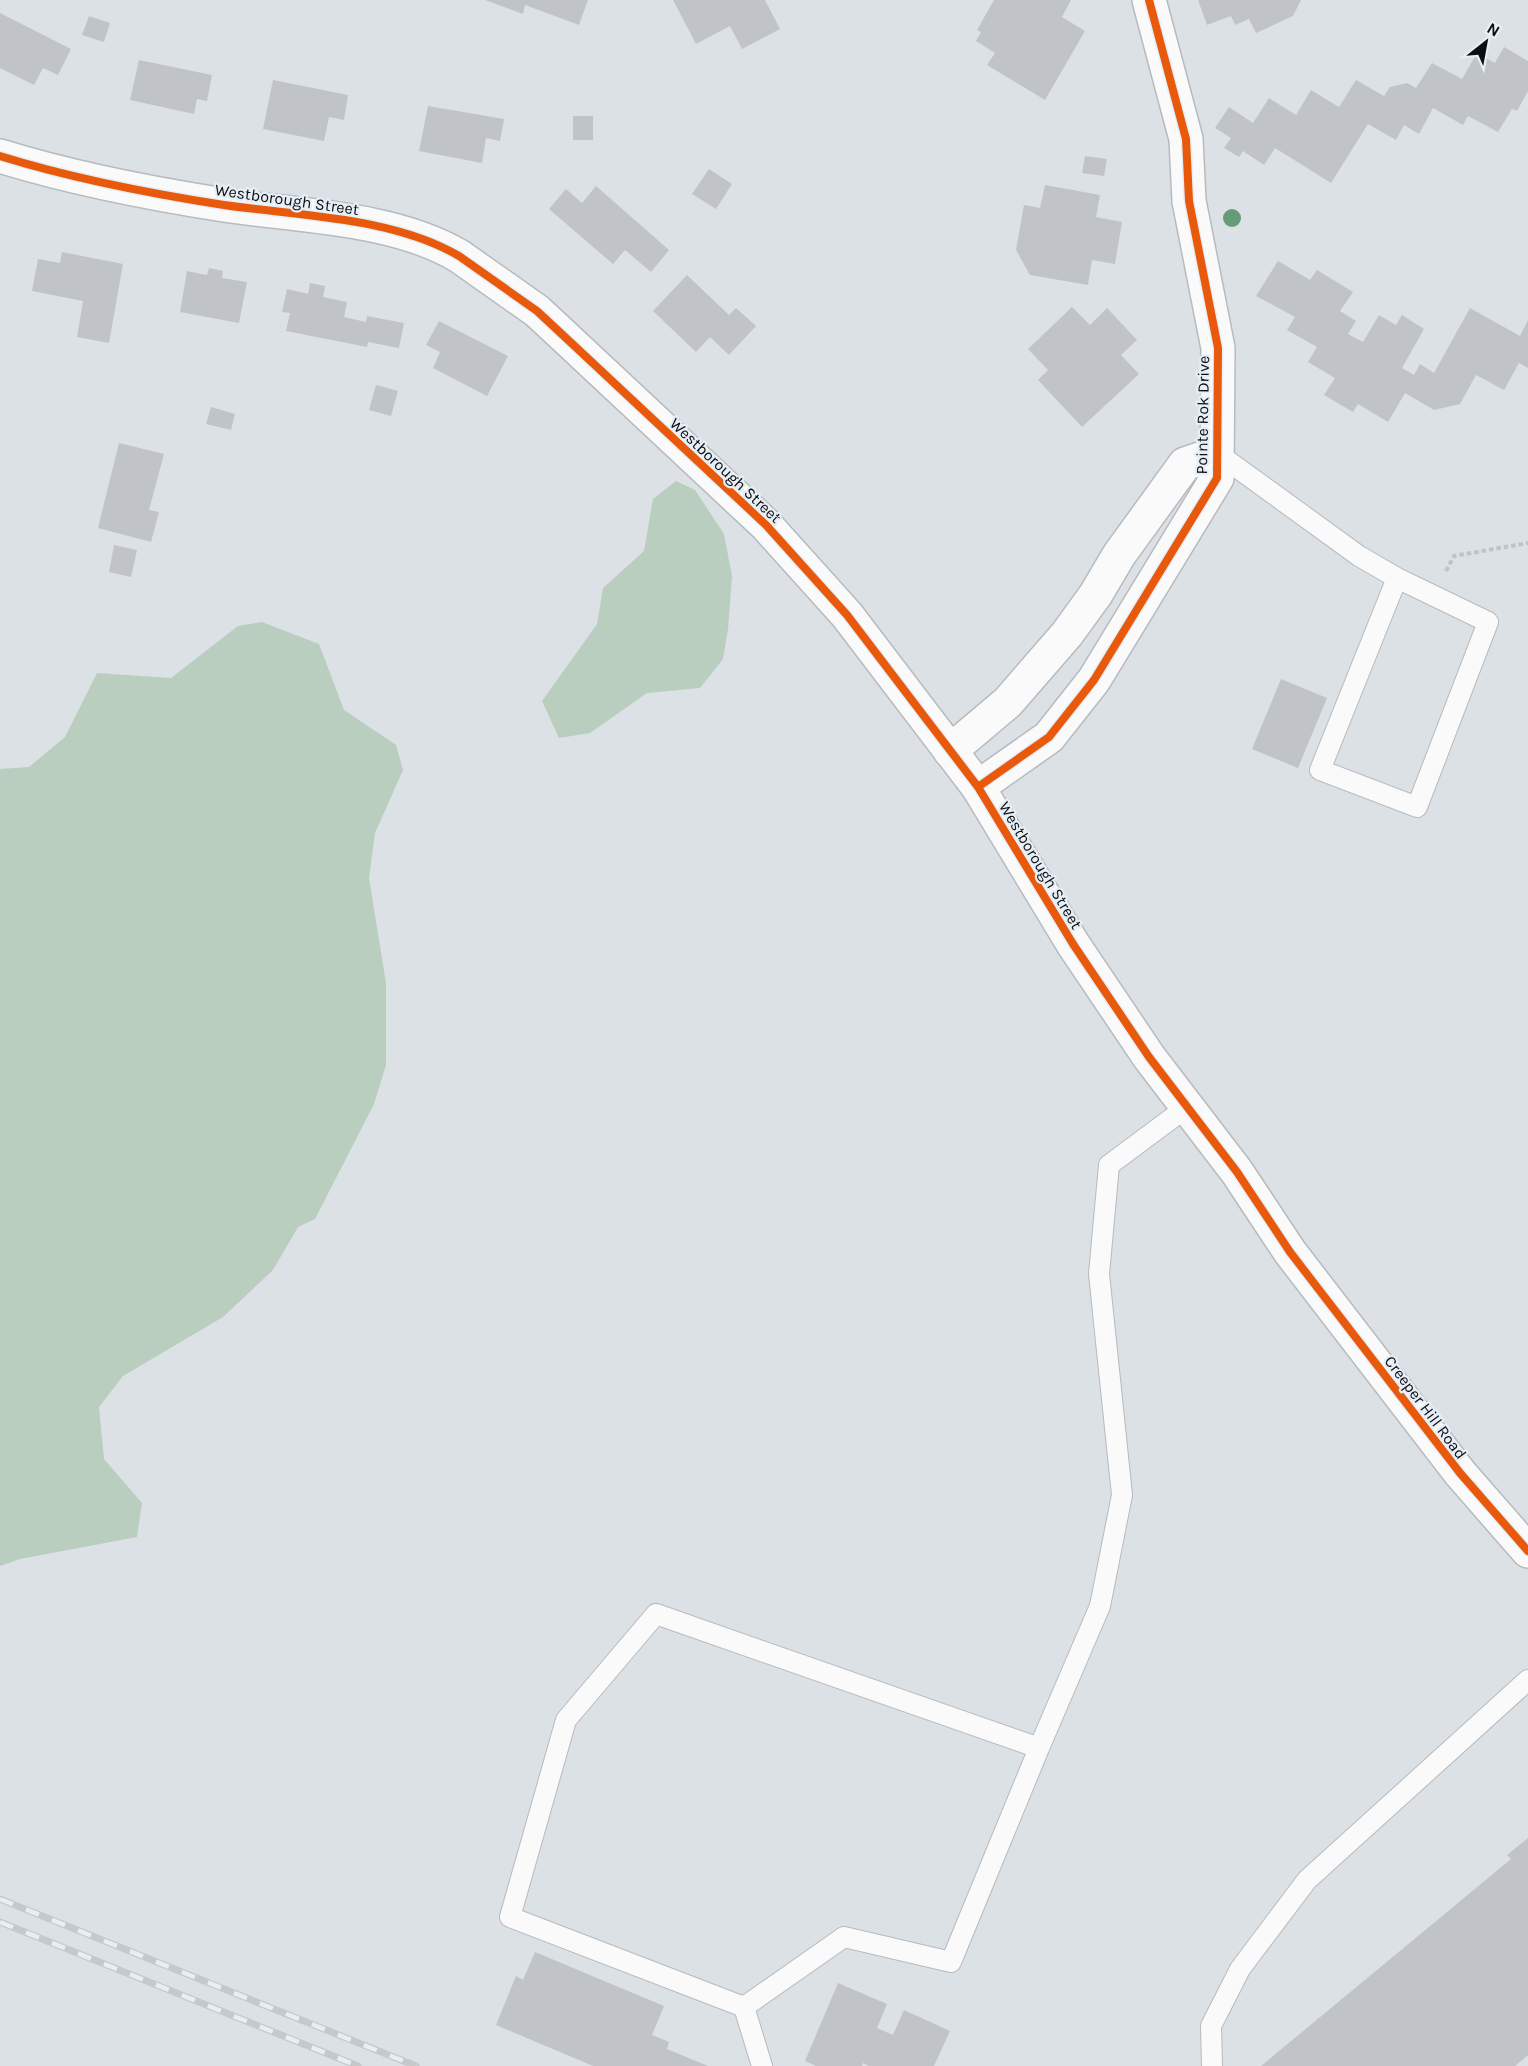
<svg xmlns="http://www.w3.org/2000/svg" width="1528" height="2066" viewBox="0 0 1528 2066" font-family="Karla,sans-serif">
	<rect width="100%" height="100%" fill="#dce1e6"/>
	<!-- green -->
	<path fill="#b9cebe" d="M676,481L695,490L724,534L732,576L728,629L723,659L700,688L647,693L590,733L559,738L542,701L597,624L603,588L644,551L653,499Z
		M262,622L319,644L344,710L396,745L403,770L375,833L369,878L386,983V1065L374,1104L315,1219L298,1227L273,1270L223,1317L123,1376L99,1407L104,1459L142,1503L137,1537L20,1559L0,1566V769L29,767L65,737L97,673L171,678L238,626Z"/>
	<!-- building -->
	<path fill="#c0c4c8" d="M485,0H588L579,25L525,5L523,14Z
		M673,0H765L780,29L742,49L730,26L696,44Z
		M994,0H1071L1062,17L1085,31L1045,100L987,65L995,53L976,41L981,32L977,30Z
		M1198,0H1301L1293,16L1256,33L1249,19L1235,25L1231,16L1207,25Z
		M0,13L71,49L58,75L43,68L34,85L0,68Z
		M89,16L110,23L104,42L82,35Z
		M1504,47L1528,61V91L1517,111L1512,109L1498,132L1468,116L1463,125L1433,108L1419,134L1404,125L1396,140L1368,124L1331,183L1275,148L1264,165L1243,151L1239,157L1224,148L1231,138L1215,128L1229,107L1253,123L1269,98L1296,115L1311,90L1339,107L1356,80L1384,96L1390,87L1407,83L1416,88L1432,63L1462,79L1477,53L1495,63Z
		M139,60L212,75L207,101L197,99L194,114L130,100Z
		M273,80L348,95L344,120L329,117L324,141L263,129Z
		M428,106L504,119L500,141L486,138L482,163L419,151Z
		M573,116H593V140H573Z
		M1085,156L1107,159L1104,176L1082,173Z
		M709,169L732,184L716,209L692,194Z
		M1045,185L1100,195L1096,217L1122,222L1115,264L1092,260L1088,285L1030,275L1016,250L1024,205L1040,208Z
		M596,186L669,250L651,272L625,250L613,264L549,209L566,189L582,203Z
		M62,252L123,264L109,343L77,337L83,301L32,291L38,259L60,263Z
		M1278,261L1310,280L1317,270L1353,292L1340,311L1356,321L1348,334L1363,342L1379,315L1396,325L1402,315L1424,329L1402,368L1414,375L1420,364L1434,373L1470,308L1520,336L1528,320V368L1519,363L1504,390L1476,375L1460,404L1434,410L1405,393L1388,422L1358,404L1353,412L1324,395L1335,378L1308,362L1317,347L1287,330L1295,317L1256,296Z
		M209,268L223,271L222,278L247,282L239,323L180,312L187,271L207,275Z
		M687,275L729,315L736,308L756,326L729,355L710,337L696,352L653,311Z
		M310,283L325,286L323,297L347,302L344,317L366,322L367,316L404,323L399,348L368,342L367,347L286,331L290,313L282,312L287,289L308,294Z
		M1072,307L1090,325L1107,308L1137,340L1121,355L1139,374L1082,427L1038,380L1048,370L1028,349Z
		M439,321L508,356L487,396L433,368L440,352L426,345Z
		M376,385L398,391L391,416L369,410Z
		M211,407L235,414L231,430L206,424Z
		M119,443L164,454L149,510L159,512L151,542L98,528Z
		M114,545L137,550L131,577L109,572Z
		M1281,679L1327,698L1298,768L1252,749Z
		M1528,1838V2055L1515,2066H1261L1511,1859L1507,1855Z
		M535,1952L664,2006L652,2035L669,2042L667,2049L708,2066H593L496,2025L516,1976L523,1980Z
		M838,1983L887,2004L877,2028L893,2035L904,2010L950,2031L934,2066H869L863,2063L862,2066H816L805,2061Z"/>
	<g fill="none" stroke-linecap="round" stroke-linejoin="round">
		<defs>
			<path id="lane" d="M1217,453L1359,556L1397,578L1488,622L1417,807L1320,770L1397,578
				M744,2007L844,1937L951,1962L1039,1748
				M762,2066L744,2007L510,1917L566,1720L656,1614L1039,1748L1100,1606L1122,1495L1099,1274L1109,1165L1187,1107
				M1212,2066L1211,2026L1240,1969L1307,1880L1528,1680"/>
			<path id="street" d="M950,751L1008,702L1067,634L1096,594L1119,555L1185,464L1217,453
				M978,787L1049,737L1094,680L1217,478L1218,348L1189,201L1186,139L1149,0"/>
			<path id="secondary" d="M0,156C74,179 147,193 224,205C299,216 393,217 459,256L537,311L566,338L766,525L847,615L978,787L1073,944L1149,1057L1237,1172L1290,1252L1460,1473L1528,1551"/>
		</defs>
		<!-- lane casing -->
		<use href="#lane" stroke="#b7babe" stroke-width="22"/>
		<!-- street casing -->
		<use href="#street" stroke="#b7babe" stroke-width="36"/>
		<!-- secondary casing -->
		<use href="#secondary" stroke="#b7babe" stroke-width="36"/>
		<!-- path -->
		<path stroke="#c0c2c4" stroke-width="4" stroke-dasharray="4.5 3" stroke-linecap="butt" d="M1446,571L1454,556L1528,543"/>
		<!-- lane -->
		<use href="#lane" stroke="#fafafb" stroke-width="20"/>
		<!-- street -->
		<use href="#street" stroke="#fafafb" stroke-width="33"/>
		<!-- secondary -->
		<use href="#secondary" stroke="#fafafb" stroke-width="33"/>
		<defs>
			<path id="rail" d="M0,1899L416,2066
				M0,1922L358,2066"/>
		</defs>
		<!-- rail casing -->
		<use href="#rail" stroke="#c6c8c9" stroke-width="7"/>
		<!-- rail -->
		<use href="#rail" stroke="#e6eef6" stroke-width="4.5" stroke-dasharray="14" stroke-linecap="butt"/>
		<defs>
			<path id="cycleway" d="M0,156C74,179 147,193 224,205C299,216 393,217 459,256L537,311L566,338L766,525L847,615L978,787L1073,944L1149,1057L1237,1172L1290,1252L1460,1473L1528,1551
				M978,787L1049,737L1094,680L1217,478L1218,348L1189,201L1186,139L1149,0"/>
		</defs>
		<!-- cycleway casing -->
		<use href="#cycleway" stroke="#e6eef6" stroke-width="11"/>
		<!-- cycleway -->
		<use href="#cycleway" stroke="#e8590c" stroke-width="8"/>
	</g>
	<!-- trees -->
	<circle fill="#659b78" cx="1232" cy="218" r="9"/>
	<g text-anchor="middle" stroke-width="4.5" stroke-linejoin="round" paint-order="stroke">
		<!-- street labels -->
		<g font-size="16" fill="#0c0e11" stroke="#e6eef6">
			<text transform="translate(287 199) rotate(8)" y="6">Westborough Street</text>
			<text transform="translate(1202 415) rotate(-89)" y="6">Pointe Rok Drive</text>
			<text transform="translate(726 470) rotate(43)" y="6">Westborough Street</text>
			<text transform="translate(1041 865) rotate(59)" y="6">Westborough Street</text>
			<text transform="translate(1426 1407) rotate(53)" y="6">Creeper Hill Road</text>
		</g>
	</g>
	<!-- north arrow -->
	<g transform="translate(1486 42) rotate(31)" stroke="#e6eef6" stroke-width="4.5" paint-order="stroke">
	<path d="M0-4.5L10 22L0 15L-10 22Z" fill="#0c0e11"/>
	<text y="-9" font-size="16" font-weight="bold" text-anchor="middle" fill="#0c0e11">N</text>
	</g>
</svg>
